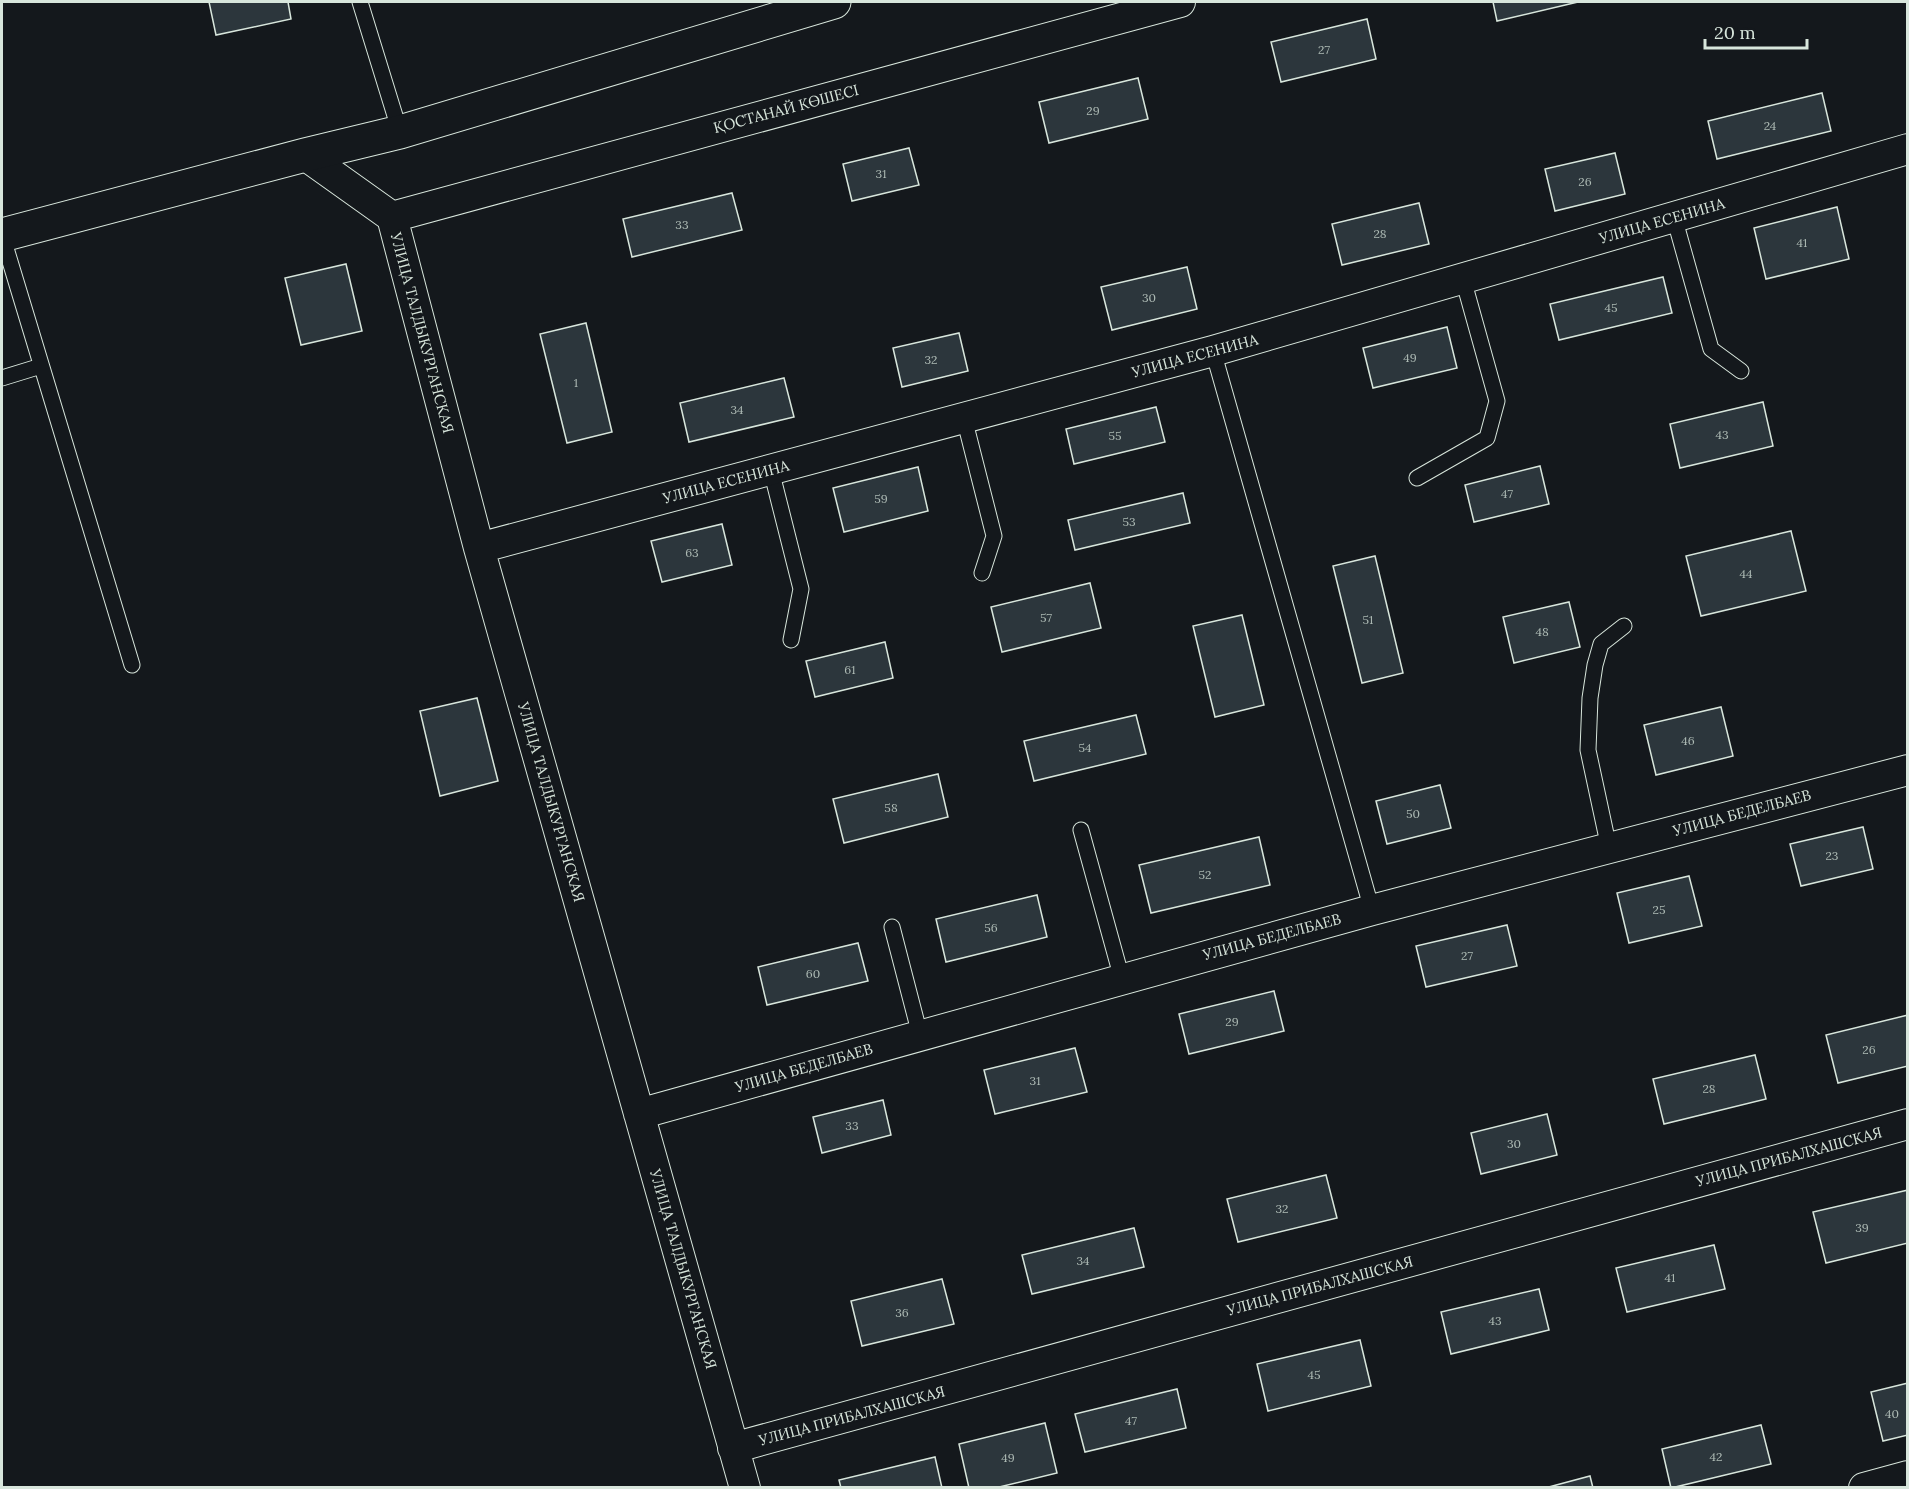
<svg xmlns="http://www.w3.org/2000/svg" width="1909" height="1489" viewBox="0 0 1909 1489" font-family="Lora,serif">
	<rect width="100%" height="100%" fill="#14181c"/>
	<!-- building -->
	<path fill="#2c363c" stroke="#d8e6dc" stroke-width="1.5" d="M209,2H288L291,19L216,35Z
		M1493,2H1578L1497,21Z
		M1367,19L1376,59L1281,82L1271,42Z
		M1138,78L1148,119L1049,143L1039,102Z
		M1822,93L1831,131L1717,159L1708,121Z
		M909,148L919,185L852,201L843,164Z
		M1615,153L1625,194L1555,211L1545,169Z
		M732,193L742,230L632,257L623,219Z
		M1419,203L1429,244L1342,265L1332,224Z
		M1837,207L1849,259L1766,279L1754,228Z
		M346,264L362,331L301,345L285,278Z
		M1187,267L1197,309L1112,330L1101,287Z
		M1663,277L1672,313L1559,340L1550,304Z
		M586,323L612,432L567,443L540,334Z
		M1447,327L1457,368L1373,388L1363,348Z
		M959,333L968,371L902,387L893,348Z
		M784,378L794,417L689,442L680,403Z
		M1763,402L1773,446L1680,468L1670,424Z
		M1156,407L1165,442L1074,464L1066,429Z
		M1540,466L1549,504L1474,522L1465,485Z
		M918,467L928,511L844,532L833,488Z
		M1183,493L1190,523L1075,550L1068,520Z
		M722,524L732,565L662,582L651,541Z
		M1791,531L1806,591L1701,616L1686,556Z
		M1375,556L1403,673L1362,683L1333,566Z
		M1090,583L1101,628L1002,652L991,607Z
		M1569,602L1580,647L1514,663L1503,617Z
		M1242,615L1264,705L1215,717L1193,626Z
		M885,642L893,678L815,697L806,661Z
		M477,698L498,781L440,796L420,711Z
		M1721,707L1733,756L1656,775L1644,725Z
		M1136,715L1146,754L1034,781L1024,741Z
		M938,774L948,817L844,843L833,799Z
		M1440,785L1451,828L1387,844L1376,801Z
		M1863,827L1873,869L1801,886L1790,844Z
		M1259,837L1270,885L1151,913L1139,865Z
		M1689,876L1702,926L1629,943L1617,893Z
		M1037,895L1047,937L946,962L936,919Z
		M1507,925L1517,966L1426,987L1416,946Z
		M858,943L868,981L767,1005L758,967Z
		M1274,991L1284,1031L1189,1054L1179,1014Z
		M1908,1015V1066L1838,1083L1826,1035Z
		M1075,1048L1087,1092L995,1114L984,1070Z
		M1755,1055L1766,1099L1664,1124L1653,1079Z
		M883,1100L891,1135L822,1153L813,1117Z
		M1547,1114L1557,1155L1481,1174L1471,1133Z
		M1326,1175L1337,1218L1238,1242L1227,1199Z
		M1908,1190V1243L1826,1263L1813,1212Z
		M1134,1228L1144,1267L1032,1294L1022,1255Z
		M1714,1245L1725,1289L1627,1312L1616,1268Z
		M942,1279L954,1324L862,1346L851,1301Z
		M1539,1289L1549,1330L1451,1354L1441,1312Z
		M1360,1340L1371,1386L1268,1411L1257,1364Z
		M1908,1383V1435L1883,1441L1871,1392Z
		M1177,1389L1186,1428L1085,1452L1075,1414Z
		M1045,1423L1057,1473L995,1488H969L959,1444Z
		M1761,1425L1771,1464L1671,1488L1662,1449Z
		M935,1457L942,1488H841L839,1480Z
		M1590,1476L1593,1488H1545Z"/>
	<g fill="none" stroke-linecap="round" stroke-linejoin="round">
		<defs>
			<path id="service" d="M360,2L400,132
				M1674,217L1711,349L1741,371
				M2,235L132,665
				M1213,351L1372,910
				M2,378L41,366
				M964,418L994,536L982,573
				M771,470L801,589L791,640
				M1417,478L1487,438L1497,401L1463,279
				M1081,830L1122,979
				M1609,848L1588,750L1590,698L1595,665L1601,644L1624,626
				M892,927L920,1035"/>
			<path id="minor" d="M305,155L392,217L479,548L745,1488
				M392,217L1180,2
				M479,548L1213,351L1908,149
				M639,1114L1372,910L1908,770
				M733,1448L1908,1124
				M1864,1488L1908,1476"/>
			<path id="tertiary" d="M2,235L305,155L400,132L834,2"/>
		</defs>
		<!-- service casing -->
		<use href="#service" stroke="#d8e6dc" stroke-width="17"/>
		<!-- minor casing -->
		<use href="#minor" stroke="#d8e6dc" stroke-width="32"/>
		<!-- tertiary casing -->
		<use href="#tertiary" stroke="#d8e6dc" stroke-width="35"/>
		<!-- service -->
		<use href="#service" stroke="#14181c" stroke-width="15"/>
		<!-- minor -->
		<use href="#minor" stroke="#14181c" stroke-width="30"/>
		<!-- tertiary -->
		<use href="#tertiary" stroke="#14181c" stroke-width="33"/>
	</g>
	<g text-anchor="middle" stroke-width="4.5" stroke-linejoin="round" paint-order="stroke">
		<!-- number labels -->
		<g font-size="12" fill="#adbab4">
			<text x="1324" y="54">27</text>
			<text x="1093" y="115">29</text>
			<text x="1770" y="130">24</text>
			<text x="881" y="178">31</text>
			<text x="1585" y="186">26</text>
			<text x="682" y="229">33</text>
			<text x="1380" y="238">28</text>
			<text x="1802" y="247">41</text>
			<text x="1149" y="302">30</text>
			<text x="1611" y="312">45</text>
			<text x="1410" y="362">49</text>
			<text x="931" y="364">32</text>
			<text x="576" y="387">1</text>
			<text x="737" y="414">34</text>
			<text x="1722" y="439">43</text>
			<text x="1115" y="440">55</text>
			<text x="1507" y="498">47</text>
			<text x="881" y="503">59</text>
			<text x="1129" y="526">53</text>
			<text x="692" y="557">63</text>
			<text x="1746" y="578">44</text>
			<text x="1046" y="622">57</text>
			<text x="1368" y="624">51</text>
			<text x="1542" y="636">48</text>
			<text x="850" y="674">61</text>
			<text x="1688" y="745">46</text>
			<text x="1085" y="752">54</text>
			<text x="891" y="812">58</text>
			<text x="1413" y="818">50</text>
			<text x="1832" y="860">23</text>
			<text x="1205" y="879">52</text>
			<text x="1659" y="914">25</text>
			<text x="991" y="932">56</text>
			<text x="1467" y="960">27</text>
			<text x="813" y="978">60</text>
			<text x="1232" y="1026">29</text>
			<text x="1869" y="1054">26</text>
			<text x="1035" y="1085">31</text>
			<text x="1709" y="1093">28</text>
			<text x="852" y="1130">33</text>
			<text x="1514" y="1148">30</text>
			<text x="1282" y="1213">32</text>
			<text x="1862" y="1232">39</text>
			<text x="1083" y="1265">34</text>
			<text x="1670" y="1282">41</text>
			<text x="902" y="1317">36</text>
			<text x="1495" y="1325">43</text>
			<text x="1314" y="1379">45</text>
			<text x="1892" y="1418">40</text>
			<text x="1131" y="1425">47</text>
			<text x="1716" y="1461">42</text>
			<text x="1008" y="1462">49</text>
		</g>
		<!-- street labels -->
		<g font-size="15" fill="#d8e6dc" stroke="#14181c">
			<text transform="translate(786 109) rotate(-15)" y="5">ҚОСТАНАЙ КӨШЕСІ</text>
			<text transform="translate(1662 221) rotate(-16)" y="5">УЛИЦА ЕСЕНИНА</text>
			<text transform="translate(422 333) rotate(75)" y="5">УЛИЦА ТАЛДЫКУРГАНСКАЯ</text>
			<text transform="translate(1195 356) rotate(-15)" y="5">УЛИЦА ЕСЕНИНА</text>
			<text transform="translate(726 482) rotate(-15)" y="5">УЛИЦА ЕСЕНИНА</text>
			<text transform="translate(551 802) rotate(74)" y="5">УЛИЦА ТАЛДЫКУРГАНСКАЯ</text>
			<text transform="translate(1742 813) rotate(-15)" y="5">УЛИЦА БЕДЕЛБАЕВ</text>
			<text transform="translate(1272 937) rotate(-15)" y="5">УЛИЦА БЕДЕЛБАЕВ</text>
			<text transform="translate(804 1068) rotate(-16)" y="5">УЛИЦА БЕДЕЛБАЕВ</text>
			<text transform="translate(1789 1157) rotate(-15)" y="5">УЛИЦА ПРИБАЛХАШСКАЯ</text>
			<text transform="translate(683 1269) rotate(74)" y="5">УЛИЦА ТАЛДЫКУРГАНСКАЯ</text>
			<text transform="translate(1320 1286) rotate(-15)" y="5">УЛИЦА ПРИБАЛХАШСКАЯ</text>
			<text transform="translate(852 1416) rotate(-15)" y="5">УЛИЦА ПРИБАЛХАШСКАЯ</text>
		</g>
	</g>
	<!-- border -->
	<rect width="1909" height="1489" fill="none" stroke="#d8e6dc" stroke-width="6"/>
	<!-- scale -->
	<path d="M1705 39v9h102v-9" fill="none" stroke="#d8e6dc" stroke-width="3"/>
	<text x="1714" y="39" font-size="18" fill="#d8e6dc" stroke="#14181c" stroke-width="4.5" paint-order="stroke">20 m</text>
</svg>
